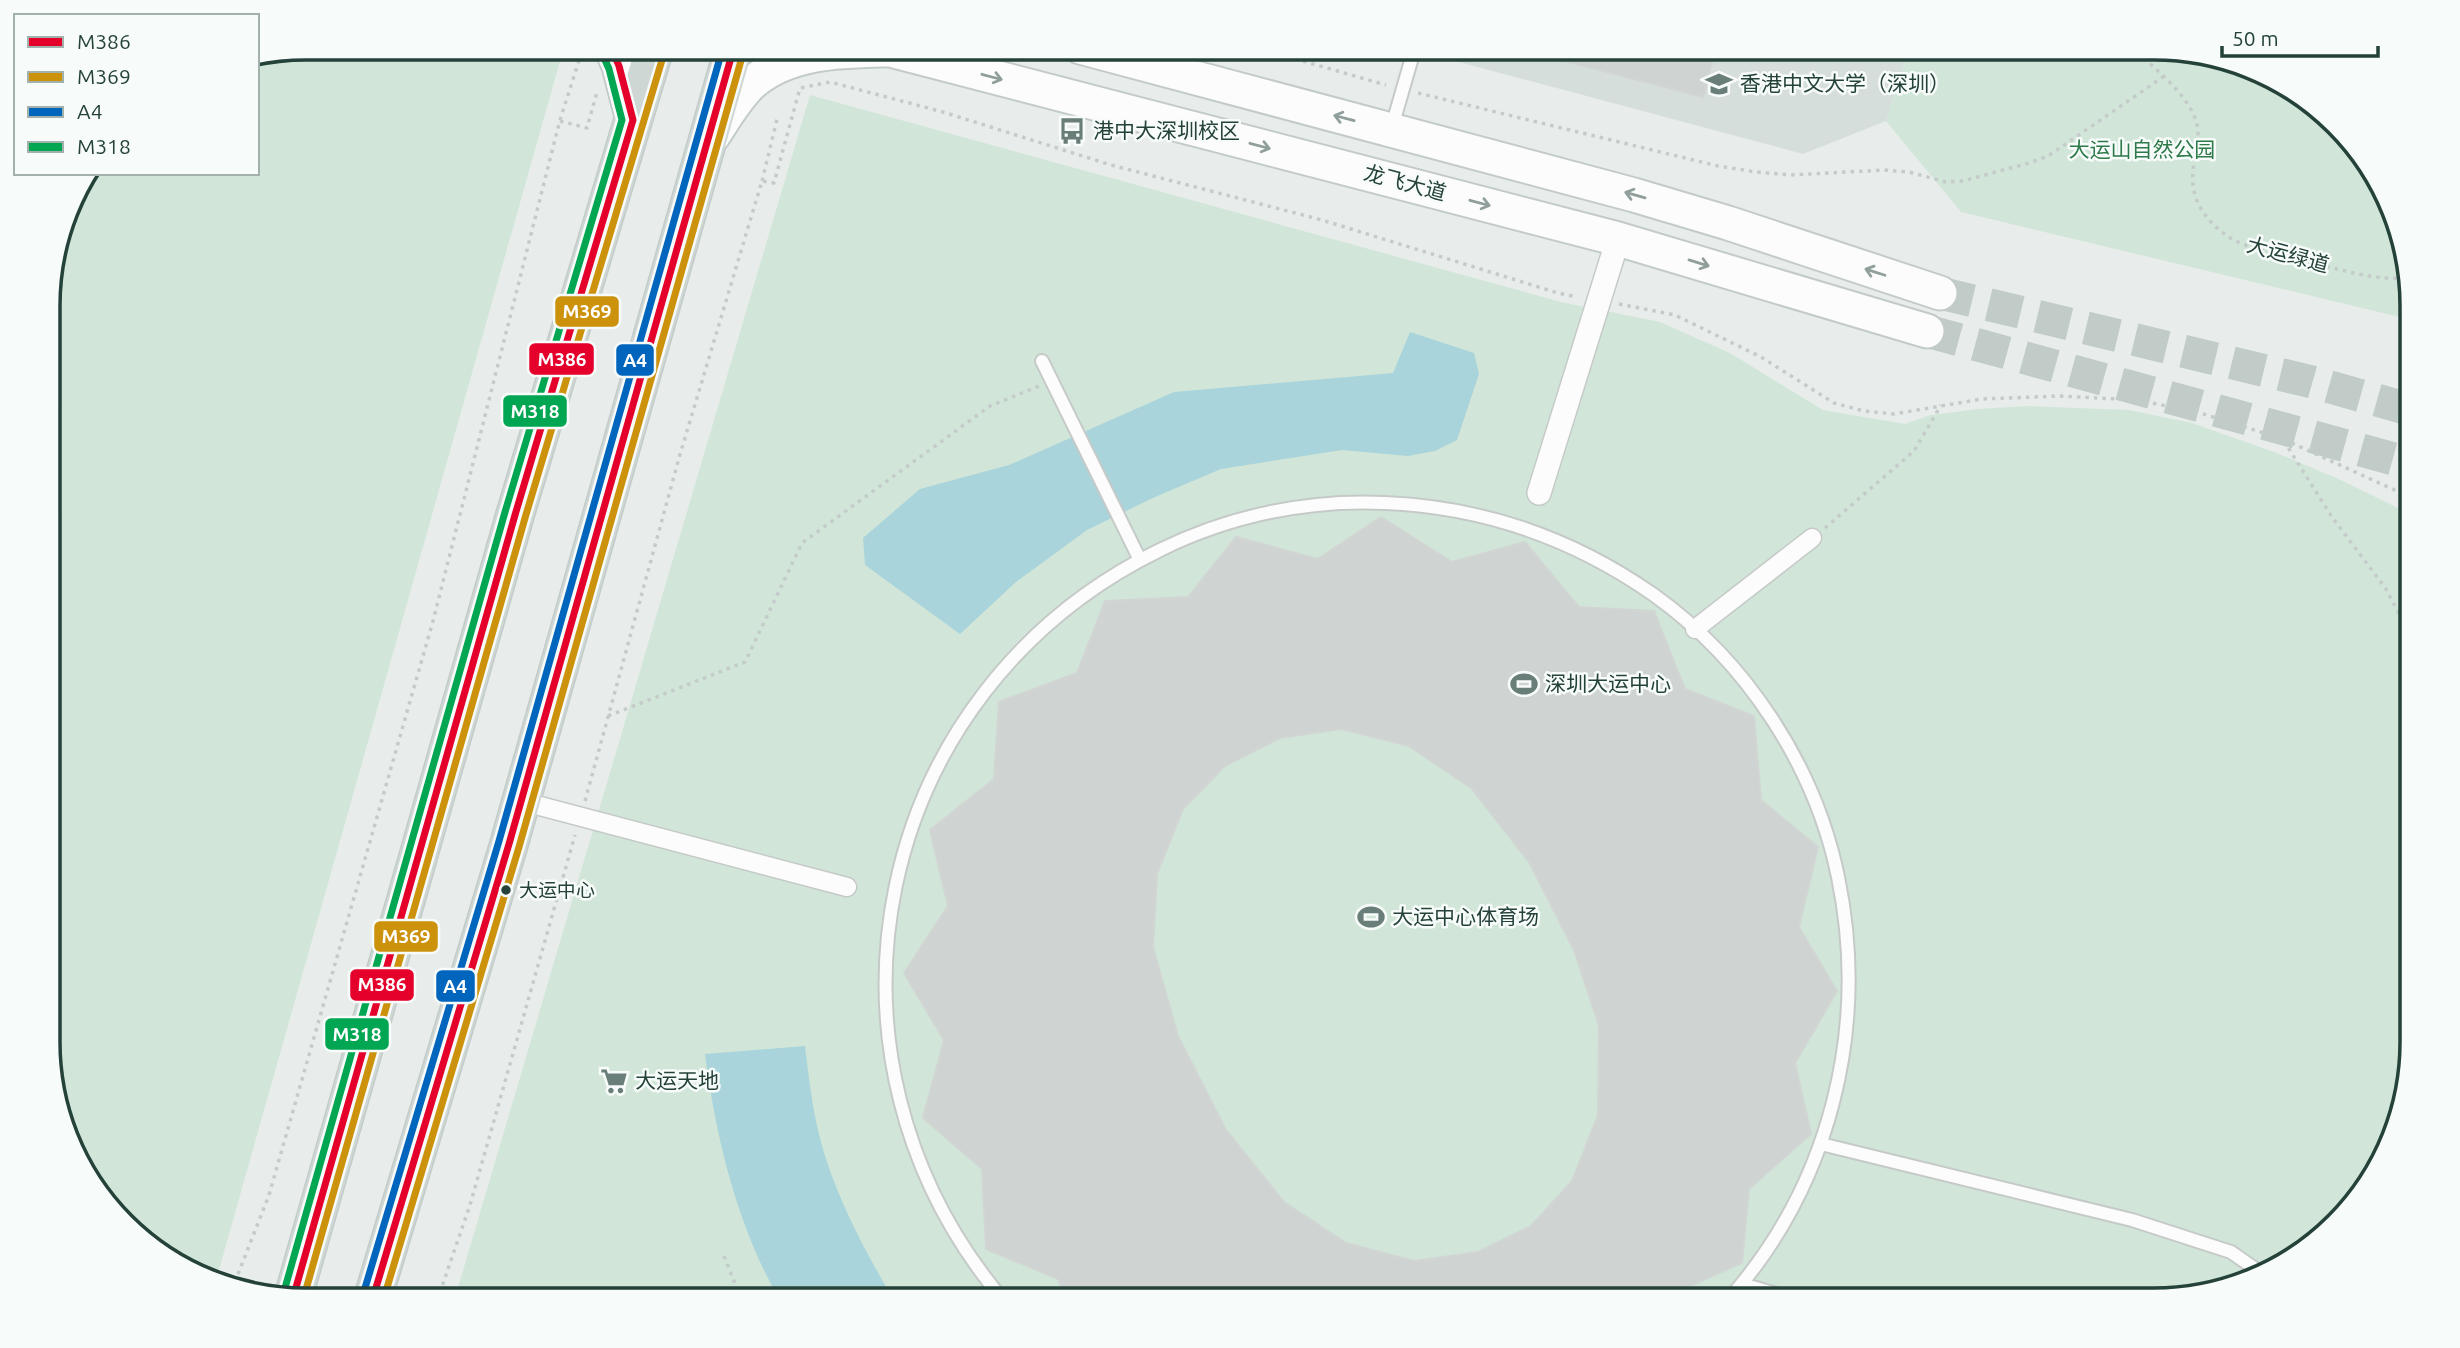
<svg xmlns="http://www.w3.org/2000/svg" width="2460" height="1348" viewBox="0 0 2460 1348" font-family="Ubuntu,'Noto Sans SC',sans-serif">
	<rect width="100%" height="100%" fill="#e8edeb"/>
	<!-- built -->
	<path fill="#d6dedb" d="M1403,47H1910L1886,121L1803,154Z"/>
	<!-- green -->
	<path fill="#d1e6d8" d="M305,47H564L217,1277L177,1266L91,1186L49,1076V272L74,191L88,173H257V57Z
		M1910,47H2155L2283,82L2369,162L2412,288V320L1961,212L1886,121Z
		M810,95L1561,302L1660,322L1730,353L1823,410L1905,424L1931,415L1978,409L2027,406L2129,410L2192,423L2277,453L2341,480L2412,515V1059L2378,1171L2337,1225L2284,1266L2171,1300L454,1301Z"/>
	<!-- water -->
	<path fill="#a9d4db" d="M1410,332L1474,353L1479,374L1457,440L1435,451L1408,456L1342,450L1221,469L1155,497L1087,530L1016,582L960,634L865,565L863,538L920,489L1009,465L1174,392L1393,373Z
		M805,1046C808,1071 811,1097 816,1121C829,1185 862,1245 894,1301H780C737,1225 716,1139 705,1054Z"/>
	<!-- building -->
	<path fill="#cfd4d2" stroke="#d1d6d4" stroke-width="2" fill-rule="evenodd" d="M1535,47H1716L1703,97L1534,53Z
		M1381,517L1452,562L1525,542L1579,607L1654,611L1685,689L1754,716L1761,800L1818,847L1799,927L1837,991L1795,1063L1811,1134L1749,1189L1742,1263L1667,1296L1665,1300L1066,1301L1058,1279L986,1249L982,1169L923,1118L944,1040L904,973L948,906L930,830L994,779L999,702L1077,673L1105,601L1188,597L1236,537L1318,559ZM1341,729L1409,746L1471,788L1529,862L1574,950L1599,1026L1598,1115L1572,1181L1531,1226L1478,1252L1414,1261L1346,1243L1284,1202L1226,1130L1178,1036L1153,947L1157,874L1183,809L1225,766L1280,738Z"/>
	<g fill="none" stroke-linecap="round" stroke-linejoin="round">
		<!-- secondary-tunnel -->
		<path stroke="#c1cbc8" stroke-width="33" stroke-dasharray="33 17" stroke-linecap="butt" d="M1940,293L2312,382L2412,410
			M1927,331L2412,464"/>
		<defs>
			<path id="service" d="M1391,130L1415,47
				M1042,361L1140,560
				M1821,1144L2132,1220L2231,1252L2261,1273
				M1742,1284L1797,1300
				M1004,1301C796,1056 871,691 1160,550C1229,516 1308,499 1385,503C1483,507 1574,539 1654,595C1746,661 1815,765 1838,877C1869,1027 1831,1184 1728,1300"/>
			<path id="pedestrian" d="M1695,629L1812,538
				M521,801L847,887"/>
			<path id="minor" d="M1539,493L1618,239"/>
			<path id="secondary" d="M611,47L619,66L633,120
				M879,47L1618,239L1927,331
				M1080,47L1634,195L1728,223L1940,293
				M713,136C725,118 736,98 752,83C789,51 842,51 888,50"/>
			<path id="primary" d="M293,1298L515,515L655,47
				M372,1301L509,844L734,47"/>
		</defs>
		<!-- service casing -->
		<use href="#service" stroke="#c5cac8" stroke-width="16"/>
		<!-- pedestrian casing -->
		<use href="#pedestrian" stroke="#c5cac8" stroke-width="21"/>
		<!-- minor casing -->
		<use href="#minor" stroke="#c5cac8" stroke-width="26"/>
		<!-- secondary casing -->
		<use href="#secondary" stroke="#c3cbc8" stroke-width="37"/>
		<!-- primary casing -->
		<use href="#primary" stroke="#c3ccc9" stroke-width="40"/>
		<!-- path -->
		<path stroke="#c3ccca" stroke-width="3.5" stroke-dasharray="3.5 5" stroke-linecap="butt" d="M1254,47L1386,85
			M2131,47C2153,67 2198,101 2198,133C2197,160 2187,174 2197,201C2205,219 2220,233 2238,242C2257,251 2279,254 2299,259C2335,268 2372,281 2409,278
			M1418,93L1718,166L1756,172L1791,175L1884,170L1909,172L1946,182L1963,181L2029,163L2048,156L2163,77
			M560,121L587,128L597,92
			M762,181L778,115
			M1619,304L1675,315L1761,357L1834,403L1864,411L1894,414L1982,399L2060,396L2136,400L2197,412L2283,439L2412,498
			M2284,441L2332,517L2386,589L2412,638
			M1825,528L1914,451L1941,405
			M608,716L745,662L802,543L990,406L1039,386
			M585,801L679,458L762,181L774,183L800,88L830,82L943,112L1111,165L1322,220L1558,293L1577,297
			M724,1256L742,1301
			M235,1282L269,1195L433,621L560,120L583,48
			M437,1301L470,1205L575,835"/>
		<!-- service -->
		<use href="#service" stroke="#fcfcfc" stroke-width="12"/>
		<!-- pedestrian -->
		<use href="#pedestrian" stroke="#fcfcfc" stroke-width="18"/>
		<!-- minor -->
		<use href="#minor" stroke="#fcfcfc" stroke-width="23"/>
		<!-- secondary -->
		<use href="#secondary" stroke="#fcfcfc" stroke-width="33"/>
		<!-- primary -->
		<use href="#primary" stroke="#cfd7d5" stroke-width="37"/>
		<defs>
			<path id="bus-1" d="M293,1298L515,515L633,120L619,66L611,47
				M372,1301L509,844L734,47"/>
			<path id="bus-2" d="M303,1300L525,518L665,50
				M383,1301L519,847L744,50"/>
			<path id="bus-3" d="M362,1298L499,841L723,47"/>
			<path id="bus-4" d="M283,1295L505,512L622,120L609,69L601,51"/>
		</defs>
		<!-- bus-1 casing -->
		<use href="#bus-1" stroke="#f7fbf9" stroke-width="12"/>
		<!-- bus-2 casing -->
		<use href="#bus-2" stroke="#f7fbf9" stroke-width="12"/>
		<!-- bus-3 casing -->
		<use href="#bus-3" stroke="#f7fbf9" stroke-width="12"/>
		<!-- bus-4 casing -->
		<use href="#bus-4" stroke="#f7fbf9" stroke-width="12"/>
		<!-- bus-1 -->
		<use href="#bus-1" stroke="#e4002b" stroke-width="7"/>
		<!-- bus-2 -->
		<use href="#bus-2" stroke="#cd920c" stroke-width="7"/>
		<!-- bus-3 -->
		<use href="#bus-3" stroke="#0065bd" stroke-width="7"/>
		<!-- bus-4 -->
		<use href="#bus-4" stroke="#00a651" stroke-width="7"/>
	</g>
	<!-- one-way arrows -->
	<defs><path id="oneway-shaft" d="M-6 0H5M1.5-3L5.5 0L1.5 3" fill="none" stroke-width="1.6" stroke-linecap="round" stroke-linejoin="round" transform="scale(1.75)"/></defs>
	<g stroke="#909f9b">
		<use href="#oneway-shaft" transform="translate(992 77) rotate(15)"/>
		<use href="#oneway-shaft" transform="translate(1344 118) rotate(-165)"/>
		<use href="#oneway-shaft" transform="translate(1260 146) rotate(15)"/>
		<use href="#oneway-shaft" transform="translate(1635 195) rotate(-164)"/>
		<use href="#oneway-shaft" transform="translate(1480 203) rotate(15)"/>
		<use href="#oneway-shaft" transform="translate(1699 263) rotate(17)"/>
		<use href="#oneway-shaft" transform="translate(1875 272) rotate(-162)"/>
	</g>
	<!-- icons -->
	<defs>
		<symbol id="university-bare" viewBox="-9 -9 18 18"><path d="M0-5L7-2L0 1L-7-2ZM-4 1L0 2.5L4 1V4Q0 6-4 4Z" fill="#697e78" stroke="#f7fbf9" stroke-width="2.5" paint-order="stroke"/></symbol>
		<symbol id="bus-bare" viewBox="-9 -9 18 18"><path d="M-5-6H5V4H4V6H2V4H-2V6H-4V4H-5ZM-3.5-4V0h7V-4ZM-3.5 1.2v1.5H-2V1.2ZM2 1.2v1.5H3.5V1.2Z" fill="#697e78" stroke="#f7fbf9" stroke-width="2.5" paint-order="stroke"/></symbol>
		<symbol id="stadium-bare" viewBox="-9 -9 18 18"><path d="M0-5a6.5 5 0 1 0 0 10a6.5 5 0 1 0 0-10ZM-3.5-1.8h7v3.6h-7Z" fill="#697e78" stroke="#f7fbf9" stroke-width="2.5" paint-order="stroke"/></symbol>
		<symbol id="supermarket-bare" viewBox="-9 -9 18 18"><path d="M-6-5.5h2.5l.6 2H6L4.5 2H-2.5L-4.4-4H-6ZM-1.5 3.2a1.3 1.3 0 1 0 .1 0ZM3 3.2a1.3 1.3 0 1 0 .1 0Z" fill="#697e78" stroke="#f7fbf9" stroke-width="2.5" paint-order="stroke"/></symbol>
	</defs>
	<g fill-rule="evenodd">
		<use href="#university-bare" x="1700" y="65" width="38" height="38"/>
		<use href="#bus-bare" x="1053" y="112" width="38" height="38"/>
		<use href="#stadium-bare" x="1505" y="665" width="38" height="38"/>
		<use href="#stadium-bare" x="1352" y="898" width="38" height="38"/>
		<use href="#supermarket-bare" x="595" y="1062" width="38" height="38"/>
	</g>
	<!-- markers -->
	<circle fill="#24423a" stroke="#f7fbf9" stroke-width="2.5" cx="506" cy="890" r="6"/>
	<g text-anchor="middle" stroke-width="5" stroke-linejoin="round" paint-order="stroke">
		<!-- bus labels -->
		<g font-size="19" fill="#24423a" stroke="#f7fbf9" text-anchor="start">
			<text x="519" y="897">大运中心</text>
		</g>
		<!-- poi labels -->
		<g font-size="21" fill="#24423a" stroke="#f7fbf9" text-anchor="start">
			<text x="1740" y="91">香港中文大学（深圳）</text>
			<text x="1093" y="138">港中大深圳校区</text>
			<text x="1545" y="691">深圳大运中心</text>
			<text x="1392" y="924">大运中心体育场</text>
			<text x="635" y="1088">大运天地</text>
		</g>
		<!-- park labels -->
		<g font-size="21" fill="#2d7a4b" stroke="#f7fbf9">
			<text x="2142" y="157">大运山自然公园</text>
		</g>
		<!-- street labels -->
		<g font-size="21" fill="#24423a" stroke="#f7fbf9">
			<text transform="translate(1405 183) rotate(15)" y="7">龙飞大道</text>
			<text transform="translate(2288 255) rotate(15)" y="7">大运绿道</text>
		</g>
	</g>
	<!-- crop -->
	<path d="M0 0H2460V1348H0ZM306 60H2154A246 246 0 0 1 2400 306V1042A246 246 0 0 1 2154 1288H306A246 246 0 0 1 60 1042V306A246 246 0 0 1 306 60Z" fill="#f7fbf9" fill-rule="evenodd"/>
	<path fill="none" stroke="#24423a" stroke-width="3.5" d="M306 60H2154A246 246 0 0 1 2400 306V1042A246 246 0 0 1 2154 1288H306A246 246 0 0 1 60 1042V306A246 246 0 0 1 306 60Z"/>
	<g stroke="#f7fbf9" stroke-width="2.5">
		<rect x="554" y="295" width="66" height="33" rx="7" fill="#cd920c"/>
		<rect x="528" y="342" width="67" height="34" rx="7" fill="#e4002b"/>
		<rect x="615" y="343" width="40" height="34" rx="7" fill="#0065bd"/>
		<rect x="502" y="394" width="66" height="34" rx="7" fill="#00a651"/>
		<rect x="373" y="920" width="66" height="33" rx="7" fill="#cd920c"/>
		<rect x="349" y="968" width="66" height="34" rx="7" fill="#e4002b"/>
		<rect x="435" y="969" width="41" height="34" rx="7" fill="#0065bd"/>
		<rect x="324" y="1017" width="66" height="34" rx="7" fill="#00a651"/>
	</g>
	<g font-size="19" text-anchor="middle" font-weight="bold" fill="#fff">
		<text x="587" y="318">M369</text>
		<text x="562" y="366">M386</text>
		<text x="635" y="367">A4</text>
		<text x="535" y="418">M318</text>
		<text x="406" y="943">M369</text>
		<text x="382" y="991">M386</text>
		<text x="455" y="993">A4</text>
		<text x="357" y="1041">M318</text>
	</g>
	<!-- legend -->
	<rect x="14" y="14" width="245" height="161" fill="#f7fbf9" stroke="#a3b1ad" stroke-width="2"/>
	<rect x="28" y="37" width="35" height="10" fill="#e4002b" stroke="#a3b1ad" stroke-width="2"/>
	<text x="77" y="49" font-size="21" fill="#24423a">M386</text>
	<rect x="28" y="72" width="35" height="10" fill="#cd920c" stroke="#a3b1ad" stroke-width="2"/>
	<text x="77" y="84" font-size="21" fill="#24423a">M369</text>
	<rect x="28" y="107" width="35" height="10" fill="#0065bd" stroke="#a3b1ad" stroke-width="2"/>
	<text x="77" y="119" font-size="21" fill="#24423a">A4</text>
	<rect x="28" y="142" width="35" height="10" fill="#00a651" stroke="#a3b1ad" stroke-width="2"/>
	<text x="77" y="154" font-size="21" fill="#24423a">M318</text>
	<!-- scale -->
	<path d="M2222 46v10h156v-10" fill="none" stroke="#24423a" stroke-width="3.5"/>
	<text x="2232" y="46" font-size="21" fill="#24423a" stroke="#f7fbf9" stroke-width="5" paint-order="stroke">50 m</text>
</svg>
